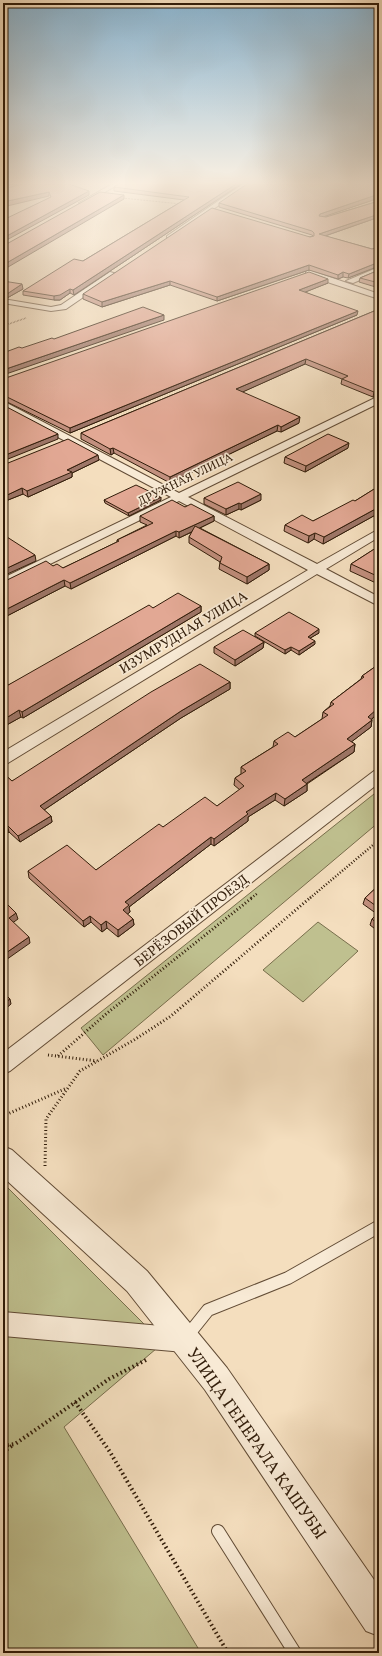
<svg xmlns="http://www.w3.org/2000/svg" width="382" height="1656" viewBox="0 0 382 1656" font-family="Vollkorn,serif">
	<rect width="100%" height="100%" fill="#f4debe"/>
	<filter id="stains"><feTurbulence type="fractalNoise" baseFrequency=".005" numOctaves="4"/><feColorMatrix values="0 0 0 0 .2 0 0 0 0 .09 0 0 0 0 .02 0 0 0 .5 -.17"/></filter>
	<radialGradient id="worn" r=".72"><stop offset=".6" stop-color="#630" stop-opacity="0"/><stop offset="1" stop-color="#630" stop-opacity=".3"/></radialGradient>
	<!-- green -->
	<path fill="#bfc08f" stroke="#786e4c" d="M379,790V822L103,1055L81,1028Z
		M318,922L358,951L303,1002L263,970Z
		M3,1183L163,1343L64,1427L201,1653H3Z"/>
	<g fill="none" stroke-linecap="round" stroke-linejoin="round">
		<defs>
			<path id="service-far1" d="M376,1228L379,1226"/>
			<path id="service" d="M188,1335L208,1310L288,1278L378,1227
				M218,1531L295,1653"/>
			<path id="minor" d="M112,184H119L84,204L79,203Z
				M243,184H250L171,238H167V236Z
				M379,267V272L353,283L346,281Z
				M306,271H312L379,294V299L306,275Z
				M110,272L117,274L66,309L51,311L3,303V299L51,307L61,305Z
				M379,396V403L188,497L317,564L379,529V537L326,569L379,597V606L317,574L8,763L3,764V752L308,570L179,501L3,587V578L171,497L3,408V401L179,493Z
				M379,770V783L10,1071L3,1074V1053L374,771Z
				M3,1312L184,1328L192,1332L196,1340L192,1348L184,1352L3,1336Z"/>
			<path id="tertiary" d="M3,1146L12,1150L147,1271L227,1368L379,1587V1636L366,1631L205,1390L127,1291L3,1177Z"/>
		</defs>
		<!-- service-far1 casing -->
		<use href="#service-far1" stroke="#624c36" stroke-width="12"/>
		<!-- service casing -->
		<use href="#service" stroke="#624c36" stroke-width="14"/>
		<!-- minor casing -->
		<use href="#minor" stroke="#624c36" stroke-width="2"/>
		<!-- tertiary casing -->
		<use href="#tertiary" stroke="#624c36" stroke-width="2"/>
		<!-- path-far4 -->
		<path stroke="#311c09" stroke-width="1" stroke-dasharray="0.5 1" stroke-linecap="butt" d="M122,198L181,204"/>
		<!-- path-far3 -->
		<path stroke="#311c09" stroke-width="1.5" stroke-dasharray="0.5 1" stroke-linecap="butt" d="M3,326L26,318"/>
		<!-- path-far2 -->
		<path stroke="#311c09" stroke-width="2.5" stroke-dasharray="1 2" stroke-linecap="butt" d="M251,898L258,893
			M310,898L379,840"/>
		<!-- path-far1 -->
		<path stroke="#311c09" stroke-width="3" stroke-dasharray="1 2.5" stroke-linecap="butt" d="M48,1055L97,1061
			M58,1056L106,1014L253,897
			M3,1116L67,1088
			M45,1166L46,1119L80,1071L134,1040L171,1016L311,897"/>
		<!-- path -->
		<path stroke="#311c09" stroke-width="4" stroke-dasharray="1.5 3" stroke-linecap="butt" d="M75,1402L110,1452L228,1653
			M3,1446L15,1444L109,1379L146,1360
			M3,1452L13,1445"/>
		<!-- service-far1 -->
		<use href="#service-far1" stroke="#f8ead5" stroke-width="10"/>
		<!-- service -->
		<use href="#service" stroke="#f8ead5" stroke-width="12"/>
		<!-- minor -->
		<use href="#minor" fill="#f8ead5" fill-rule="evenodd"/>
		<!-- tertiary -->
		<use href="#tertiary" fill="#f8ead5" fill-rule="evenodd"/>
	</g>
	<!-- wall -->
	<path fill="#c2907f" stroke="#311c09" d="M119,184H241L74,295L70,293L60,300H54L23,295V291L83,261L184,200L114,191V187Z
		M379,184V198L322,217H326L379,201V217L325,236L372,249L379,247V266L348,278L343,277L338,279L309,270L217,301L170,285L102,307L83,299V294L313,236L312,235L219,207V203Z
		M379,270V288L359,282L360,278Z
		M3,281L23,289L7,298H3Z
		M328,283L305,292L357,315L70,433L3,400V379Z
		M379,309V395L373,397L341,384L342,379L305,364L242,392L299,423L281,432L277,431L170,483L114,453L111,455L81,439V433Z
		M348,448L305,472L284,463L285,457Z
		M99,460L72,473V477L28,497L23,494L3,502V465Z
		M379,486V513L323,544L314,539L308,543L284,531L285,525L313,521L355,501Z
		M204,498L261,500L241,510L239,509L226,515L204,504Z
		M104,500H161L129,516L105,503Z
		M185,507L214,516V521L200,528L269,564V570L247,584L219,569L220,562L189,543V537L192,532L179,538L176,536L71,589L65,586L3,618V582L53,566L63,568L117,542V540L147,525L140,522V516Z
		M379,546V580L376,583L350,571L351,564Z
		M201,606V612L23,718L21,717L3,727V688L153,608Z
		M255,633H319L310,638L315,644L299,655L291,650L285,654L255,636Z
		M264,642L263,648L235,666L214,653V647Z
		M379,664V712L376,714L375,716L372,719L371,727L351,742L355,744L354,752L307,784V791L284,806L275,800L248,817V821L214,846L211,844L129,907L130,912L127,914L133,919L134,925L118,937L107,928L102,932L91,922L84,927L29,878L28,871L96,870L163,827L217,806L240,790L234,785L235,778L241,774V767L273,747L274,741L295,737L322,719L323,712L330,706L331,702L361,679L362,676Z
		M230,682V689L181,718L44,810L51,816L52,822L20,842L9,832L3,835V773L12,781Z
		M379,885V932L370,925L372,919L377,914L363,904L365,898Z"/>
	<!-- shaded-wall -->
	<path fill="#9e7668" stroke="#311c09" d="M3,184H17L3,186Z
		M236,184H241L74,295L73,290Z
		M89,191V195L3,242V238Z
		M49,192V196L3,207V202Z
		M379,194V198L320,218L319,216L320,214Z
		M124,195V199L3,270V265Z
		M379,214V217L319,238V234Z
		M379,262V266L348,278L349,274Z
		M309,265V270L217,301V297Z
		M343,272V277L338,279V275Z
		M328,279V283L298,295L299,290Z
		M170,281V285L102,307V302Z
		M22,284L23,289L7,298V294Z
		M70,289V293L60,300H54V296Z
		M358,311L357,315L70,433V428Z
		M164,315V320L3,375V370Z
		M306,359L305,364L236,395V389Z
		M379,389V395L373,397L374,392Z
		M300,417L299,423L281,432V427Z
		M278,425L277,431L170,483V477Z
		M58,434V439L3,461V456Z
		M349,443L348,448L305,472L306,466Z
		M113,448L114,453L111,455L110,449Z
		M98,455L99,460L72,473V477L28,497L27,491L67,470Z
		M22,488L23,494L3,502V497Z
		M261,494V500L241,510V504Z
		M161,497V500L129,516L128,513Z
		M239,503V509L226,515V509Z
		M379,507V513L323,544L324,537Z
		M214,516V521L179,538V532Z
		M176,531V536L71,589L70,583Z
		M315,533L314,539L308,543L309,536Z
		M35,555L36,561L3,576V570Z
		M269,564V570L247,584V577Z
		M379,575V580L376,583L377,576Z
		M64,580L65,586L3,618V611Z
		M201,606V612L23,718L22,712Z
		M319,629V633L307,640L308,637Z
		M315,641V644L299,655V651Z
		M264,642L263,648L235,666V660Z
		M291,647V650L285,654V650Z
		M230,682V689L181,718L41,812L40,806L181,711Z
		M379,706V712L376,714L375,716L366,724L368,717L375,709Z
		M19,710L21,717L3,727V720Z
		M372,720L371,727L346,746L347,739Z
		M355,744L354,752L301,787L302,780Z
		M307,784V791L284,806L285,799Z
		M276,793L275,800L248,817V821L214,846V839L246,812Z
		M51,816L52,822L20,842L18,836Z
		M7,825L9,832L3,835V828Z
		M211,837V844L129,907L130,912L124,917L123,910L125,902Z
		M16,913L18,919L11,924L9,918Z
		M90,916L91,922L84,927L83,921Z
		M133,919L134,925L118,937V930Z
		M106,921L107,928L102,932L101,925Z
		M29,937L30,943L3,962V955Z
		M10,999L11,1004L3,1011V1004Z"/>
	<!-- building -->
	<path fill="#e2a894" stroke="#311c09" d="M23,184H69L89,191L3,238V220L51,197L49,192L3,202V189Z
		M119,184H236L73,290L70,289L60,295L54,296L23,291L74,259L83,261L189,197L114,187Z
		M247,184H379V194L320,214L319,216L326,217L379,201V214L319,234L372,249L379,247V262L349,274L343,272L338,275L309,265L217,297L170,281L102,302L83,294L212,208L310,237L314,236V233L312,231L219,203Z
		M100,192L124,195L3,265V246Z
		M379,270V283L360,278Z
		M309,272L328,279L299,290L358,311L70,428L3,395V379Z
		M3,281L22,284L7,294L3,293Z
		M143,307L164,315L3,370V353L19,347L22,348L52,338L54,339Z
		M379,309V389L374,392L342,379L348,376L306,359L236,389L300,417L281,427L278,425L170,477L113,448L110,449L81,433Z
		M3,405L58,434L3,456Z
		M328,434L349,443L306,466L285,457Z
		M68,439L98,455L67,470L72,472L27,491L22,488L3,497V465Z
		M238,482L261,494L241,504L239,503L226,509L204,498Z
		M136,485L161,497L128,513L104,500Z
		M379,486V507L324,537L315,533L309,536L285,525L302,515L313,521L353,500L355,501Z
		M172,500L185,507L191,504L214,516L179,532L176,531L70,583L64,580L3,611V582L46,561L53,566L57,564L63,568L119,541L117,540L153,523L140,516Z
		M195,526L269,564L247,577L220,563L222,557L189,537Z
		M7,537L35,555L3,570V539Z
		M379,546V575L377,576L351,564Z
		M178,593L201,606L22,712L19,710L3,720V688L149,605L153,608Z
		M289,612L319,629L308,637L315,641L299,651L291,647L285,650L255,633Z
		M243,630L264,642L235,660L214,647Z
		M200,664L230,682L181,711L40,806L51,816L18,836L7,825L3,828V773L12,781L151,692Z
		M379,664V706L375,709H377L368,717L372,720L347,739L355,744L302,780L307,784L285,799L276,793L246,812L248,814L214,839L211,837L125,902L129,905L123,910L133,919L118,930L106,921L101,925L90,916L83,921L28,871L67,845L96,870L159,824L163,827L205,797L217,806L244,786L235,778L246,771L241,767L278,744L274,741L288,732L295,737L328,715L323,712L334,704L331,702L364,677L362,676Z
		M379,885V908L365,898Z
		M3,900L16,913L9,918L29,937L3,955Z
		M379,912V925L372,919Z
		M3,992L10,999L3,1004Z"/>
	<!-- sky -->
	<linearGradient id="sky" x2="0" y2="1"><stop stop-color="#8ab7d5"/><stop offset="0.44" stop-color="#faf0e2"/><stop offset="1" stop-color="#faf0e2" stop-opacity="0"/></linearGradient>
	<rect width="382" height="416" fill="url(#sky)"/>
	<g text-anchor="middle" stroke-width="3.5" stroke-linejoin="round" paint-order="stroke">
		<!-- far-street labels -->
		<g font-size="12" fill="#311c09" stroke="#f8ead5">
			<text transform="translate(185 479) rotate(-26)" y="4">ДРУЖНАЯ УЛИЦА</text>
		</g>
		<!-- street labels -->
		<g font-size="14" fill="#311c09" stroke="#f8ead5">
			<text transform="translate(183 632) rotate(-31)" y="5">ИЗУМРУДНАЯ УЛИЦА</text>
			<text transform="translate(191 920) rotate(-38)" y="5">БЕРЁЗОВЫЙ ПРОЕЗД</text>
		</g>
		<!-- near-street labels -->
		<g font-size="17" fill="#311c09" stroke="#f8ead5">
			<text transform="translate(257 1443) rotate(55)" y="6">УЛИЦА ГЕНЕРАЛА КАШУБЫ</text>
		</g>
	</g>
	<!-- margin -->
	<rect width="382" height="1656" fill="none" stroke="#f4debe" stroke-width="16"/>
	<rect x="4" y="4" width="374" height="1648" fill="none" stroke="#311c09" stroke-width="2"/>
	<rect x="8" y="8" width="366" height="1640" fill="none" stroke="#311c09"/>
	<rect width="100%" height="100%" filter="url(#stains)"/>
	<rect width="100%" height="100%" fill="url(#worn)"/>
</svg>
